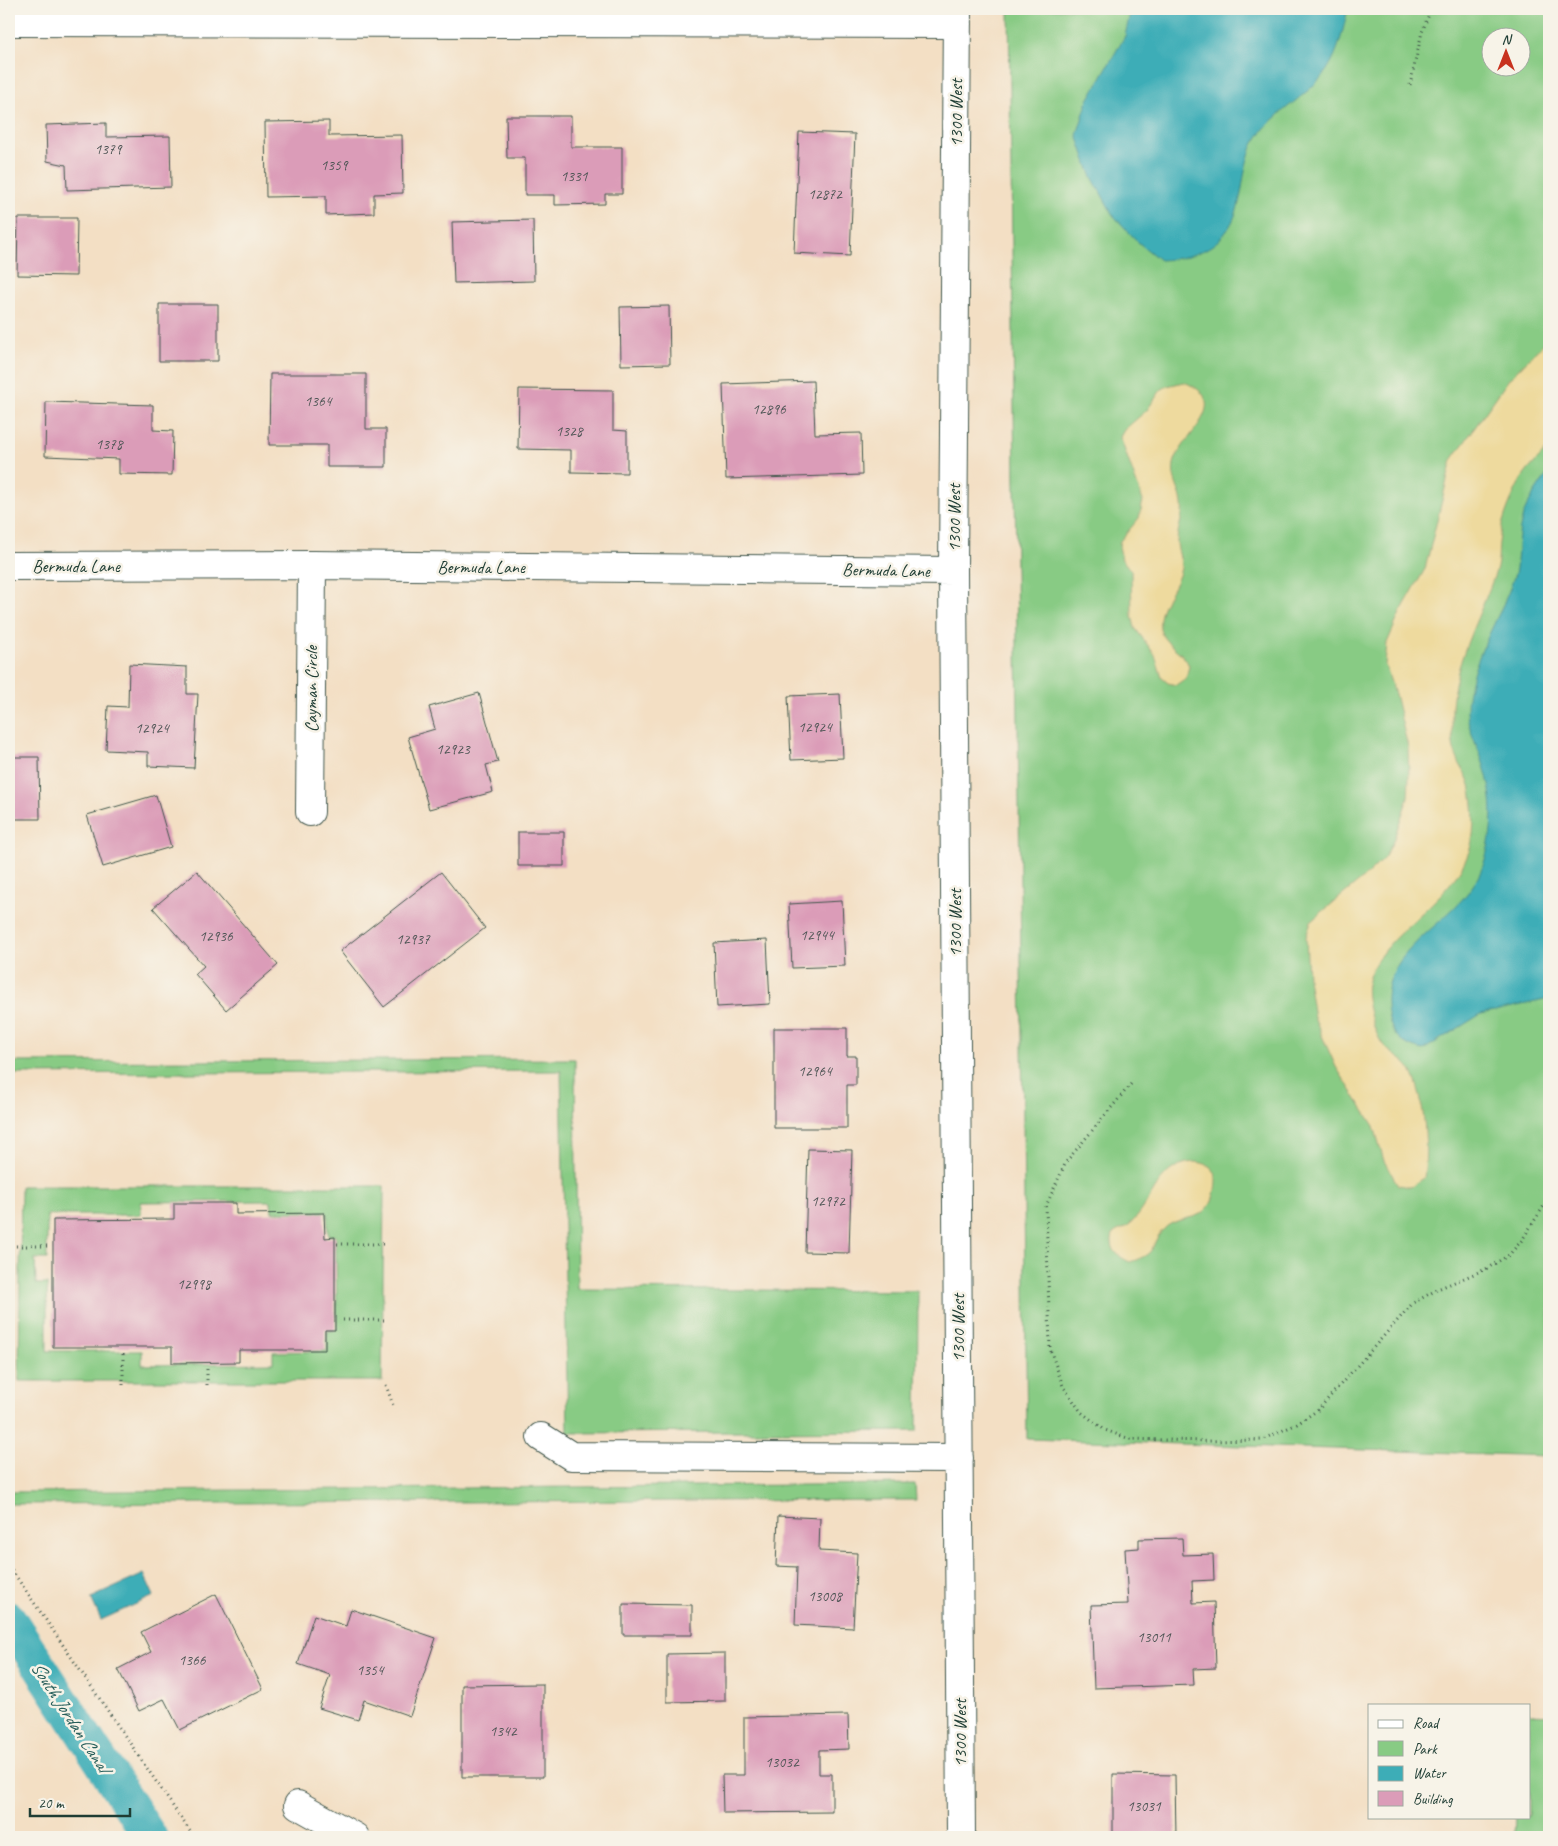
<svg xmlns="http://www.w3.org/2000/svg" width="1558" height="1846" viewBox="0 0 1558 1846" font-family="Caveat,sans-serif">
	<rect width="100%" height="100%" fill="#f7f3e8"/>
	<filter id="ink" filterUnits="userSpaceOnUse"><feTurbulence type="fractalNoise" baseFrequency=".02" numOctaves="2"/><feDisplacementMap in="SourceGraphic" scale="10" xChannelSelector="R" yChannelSelector="G"/><feConvolveMatrix kernelMatrix="1 2 1 2 8 2 1 2 1" color-interpolation-filters="sRGB"/></filter>
	<filter id="wash" filterUnits="userSpaceOnUse"><feTurbulence type="fractalNoise" baseFrequency=".0096" numOctaves="4" result="noise"/><feDisplacementMap in="SourceGraphic" scale="20" xChannelSelector="R" yChannelSelector="G"/><feGaussianBlur stdDeviation="1.12" result="paint"/><feColorMatrix in="noise" values="0 0 0 0 0 0 0 0 0 0 0 0 0 0 0 0 0 1.4 0 .05"/><feComposite in="paint" operator="in"/></filter>
	<g filter="url(#wash)">
		<rect width="100%" height="100%" fill="#f3dfc4"/>
		<!-- green -->
		<path fill="#88cb84" stroke="#54845c" fill-rule="evenodd" d="M1009,9H1549V1456L1027,1439ZM1490,38H1520V68H1490Z
			M575,1059L577,1289L918,1291L917,1431L568,1433L561,1071L9,1074V1062Z
			M21,1186H384L382,1381H19ZM271,1201L272,1212H327L328,1235L336,1236L337,1330L327,1331V1351L273,1352V1363L142,1365V1351H47V1284H36L35,1259H47V1215H141V1202Z
			M915,1484L916,1500L9,1504V1492Z
			M1529,1714L1549,1715V1837H1514L1515,1817H1529Z"/>
		<!-- sand -->
		<path fill="#eeda9e" stroke="#868c69" d="M1549,338V447C1539,459 1525,471 1518,485C1509,503 1501,522 1499,543C1498,552 1499,562 1496,571C1479,621 1449,668 1452,723C1452,733 1452,746 1456,755C1459,765 1467,774 1470,785C1474,804 1476,830 1470,849C1452,905 1378,933 1367,984C1364,999 1374,1034 1384,1046C1392,1055 1409,1062 1413,1074C1425,1101 1428,1149 1424,1178L1411,1187L1398,1185L1384,1161L1374,1126L1336,1067L1314,1018L1308,978L1306,937L1311,921L1367,875L1384,858L1392,844L1408,798L1409,777L1408,747L1395,694L1385,665L1387,643L1400,613L1425,569L1452,460L1509,379Z
			M1184,382C1237,403 1180,436 1174,464C1171,480 1181,490 1182,504C1184,517 1177,529 1177,542C1177,550 1182,560 1181,568C1177,589 1157,605 1160,628C1162,645 1184,650 1189,666L1186,678L1176,685L1168,683L1162,678L1155,655L1135,628L1132,615L1131,570L1122,560L1119,546L1120,541L1139,518L1143,501L1120,437L1124,430L1147,410L1161,390L1167,386Z
			M1193,1162C1200,1162 1210,1164 1214,1171C1217,1175 1216,1184 1215,1190C1210,1226 1180,1212 1164,1229C1147,1247 1161,1252 1130,1262C1117,1256 1109,1249 1113,1234C1117,1230 1122,1230 1126,1227C1153,1209 1153,1166 1193,1162Z"/>
		<!-- water -->
		<path fill="#3dadb7" stroke="#2e7576" d="M1131,9H1348C1343,30 1339,51 1327,70C1308,98 1271,112 1254,143C1239,172 1246,207 1225,233C1210,253 1183,259 1160,260L1139,243L1113,215L1091,175L1077,135L1088,100L1125,36Z
			M1549,472V999L1481,1014L1423,1050C1407,1047 1395,1039 1390,1023C1369,945 1461,928 1483,866C1494,833 1495,799 1484,766C1479,748 1468,731 1467,712C1467,663 1500,621 1514,577C1519,561 1517,544 1520,528C1523,507 1537,489 1549,472Z
			M144,1574L154,1596L101,1620L91,1598Z"/>
		<g fill="none" stroke-linecap="round" stroke-linejoin="round">
			<!-- canal -->
			<path stroke="#3dadb7" stroke-width="35" d="M9,1619L150,1837"/>
		</g>
		<g id="blocks">
			<!-- building -->
			<path fill="#db9cb8" d="M506,116H571V147H622V194H605V204L555,205V195H525V158H507Z
				M329,121V136L402,135L403,193L374,194V213L326,215V196L266,197L265,122Z
				M106,123V137L170,136L171,187L67,190L66,165L47,161L46,125Z
				M799,132L855,134L850,256L794,253Z
				M18,218H77L76,276L17,275Z
				M533,220L534,281L454,283L452,222Z
				M159,304H218V361H159Z
				M669,306L670,364L621,365L620,307Z
				M270,374H366V429H386V467H327V445H269Z
				M813,381L815,434L861,433L862,475L726,479L723,384Z
				M519,389L613,390V430L627,431V473L571,472V450L518,449Z
				M46,402L153,405V430L173,431L172,475L119,474V459L45,456Z
				M129,664L187,667V694H198L194,768L148,766V752L106,750L108,706L128,707Z
				M479,693L498,762L486,765L493,792L429,809L408,737L435,729L429,707Z
				M840,694L843,758L791,760L788,696Z
				M9,757H39L40,819H9Z
				M156,795L171,847L103,867L87,815Z
				M518,832H564V866H518Z
				M197,871L278,965L226,1010L195,974L204,966L153,908Z
				M441,872L485,928L384,1007L340,951Z
				M842,901L845,966L792,968L789,904Z
				M767,940L770,1004L717,1007L714,943Z
				M774,1028H847V1056H856V1085H847V1128H774Z
				M808,1149L852,1150L849,1253L805,1252Z
				M174,1203H236V1214L324,1213L325,1238L335,1237V1330H325V1350H239V1362L172,1363V1347H53V1220L174,1219Z
				M778,1516L820,1518L819,1551L857,1553L853,1628L795,1625L797,1567L776,1566Z
				M1182,1538L1183,1555L1213,1554L1214,1580L1192,1581L1193,1603L1214,1602L1216,1668L1193,1669L1194,1685L1094,1688L1091,1605L1128,1604L1125,1549L1139,1548V1539Z
				M216,1594L263,1689L180,1730L164,1699L139,1711L118,1669L151,1652L141,1632Z
				M623,1604L692,1605V1635H623Z
				M351,1609L436,1638L410,1716L364,1700L358,1720L319,1708L330,1675L298,1664L314,1615L346,1626Z
				M725,1653V1701L667,1702V1654Z
				M543,1684V1777H462V1685Z
				M848,1715L849,1749L819,1750V1774H832V1812L723,1813L722,1775H744V1717Z
				M1113,1774L1175,1775L1176,1837H1113Z"/>
		</g>
	</g>
	<g filter="url(#ink)">
		<use href="#blocks" fill-opacity="0" stroke="#3f554a" stroke-width="1"/>
		<g fill="none" stroke-linecap="round" stroke-linejoin="round">
			<defs>
				<path id="minor" d="M957,9L953,571L961,1837
					M9,22L957,24
					M9,566L312,565L953,571
					M310,812L312,565
					M541,1437L571,1456L959,1458
					M298,1805L355,1837"/>
			</defs>
			<!-- minor casing -->
			<use href="#minor" stroke="#3f554a" stroke-width="30"/>
			<!-- path -->
			<path stroke="#3f554a" stroke-width="3" stroke-dasharray="1 4" stroke-linecap="butt" d="M1410,85L1422,32L1431,9
				M1131,1084L1066,1162L1046,1206L1050,1349L1063,1386L1081,1412L1105,1430L1130,1439L1206,1441L1261,1440L1297,1424L1318,1410L1413,1303L1440,1288L1486,1269L1509,1255L1522,1240L1549,1198
				M337,1244H387
				M16,1246H47
				M343,1320H386
				M123,1385V1351
				M207,1385V1366
				M386,1385L394,1408
				M9,1566L194,1837"/>
			<!-- minor -->
			<use href="#minor" stroke="#fff" stroke-width="28"/>
		</g>
	</g>
	<g text-anchor="middle" stroke-width="5" stroke-linejoin="round" paint-order="stroke">
		<!-- number labels -->
		<g font-size="15" fill="#4e5555">
			<text x="108" y="154">1379</text>
			<text x="334" y="170">1359</text>
			<text x="574" y="181">1331</text>
			<text x="825" y="199">12872</text>
			<text x="318" y="406">1364</text>
			<text x="769" y="414">12896</text>
			<text x="569" y="436">1328</text>
			<text x="109" y="449">1378</text>
			<text x="815" y="732">12924</text>
			<text x="152" y="733">12924</text>
			<text x="453" y="754">12923</text>
			<text x="817" y="940">12944</text>
			<text x="216" y="941">12936</text>
			<text x="413" y="944">12937</text>
			<text x="815" y="1076">12964</text>
			<text x="828" y="1206">12972</text>
			<text x="194" y="1289">12998</text>
			<text x="825" y="1601">13008</text>
			<text x="1154" y="1642">13011</text>
			<text x="192" y="1665">1366</text>
			<text x="370" y="1675">1354</text>
			<text x="503" y="1736">1342</text>
			<text x="782" y="1767">13032</text>
			<text x="1144" y="1811">13031</text>
		</g>
		<!-- street labels -->
		<g font-size="18" fill="#1f3d34" stroke="#f7f3e8">
			<text transform="translate(956 113) rotate(-90)" y="6">1300 West</text>
			<text transform="translate(954 518) rotate(-90)" y="6">1300 West</text>
			<text x="76" y="572">Bermuda Lane</text>
			<text x="481" y="573">Bermuda Lane</text>
			<text transform="translate(886 570) rotate(1)" y="6">Bermuda Lane</text>
			<text transform="translate(311 689) rotate(-90)" y="6">Cayman Circle</text>
			<text transform="translate(955 923) rotate(-90)" y="6">1300 West</text>
			<text transform="translate(958 1328) rotate(-90)" y="6">1300 West</text>
			<text transform="translate(960 1733) rotate(-90)" y="6">1300 West</text>
		</g>
		<!-- water labels -->
		<g font-size="19" font-style="italic" fill="#285f5b" stroke="#f7f3e8">
			<text transform="translate(71 1716) rotate(57)" y="7">South Jordan Canal</text>
		</g>
	</g>
	<!-- margin -->
	<rect width="1558" height="1846" fill="none" stroke="#f7f3e8" stroke-width="30"/>
	<!-- legend -->
	<rect x="1368" y="1704" width="162" height="115" fill="#f7f3e8" stroke="#a1aaa0"/>
	<rect x="1378" y="1720" width="25" height="8" fill="#ffffff" stroke="#a1aaa0"/>
	<text x="1413" y="1728" font-size="15" fill="#1f3d34">Road</text>
	<rect x="1378" y="1741" width="25" height="15" fill="#88cb84" stroke="#a1aaa0"/>
	<text x="1413" y="1754" font-size="15" fill="#1f3d34">Park</text>
	<rect x="1378" y="1766" width="25" height="15" fill="#3dadb7" stroke="#a1aaa0"/>
	<text x="1413" y="1778" font-size="15" fill="#1f3d34">Water</text>
	<rect x="1378" y="1791" width="25" height="15" fill="#db9cb8" stroke="#a1aaa0"/>
	<text x="1413" y="1804" font-size="15" fill="#1f3d34">Building</text>
	<!-- north arrow -->
	<g transform="translate(1506 52)"><circle r="24" fill="#f7f3e8" stroke="#a1aaa0"/>
	<path d="M0-4L9 19L0 12L-9 19Z" fill="#c8321e"/>
	<text y="-8" font-size="14" font-weight="bold" text-anchor="middle" fill="#1f3d34">N</text>
	</g>
	<!-- scale -->
	<path d="M30 1808v8h100v-8" fill="none" stroke="#1f3d34" stroke-width="2.5"/>
	<text x="38" y="1808" font-size="15" fill="#1f3d34" stroke="#f7f3e8" stroke-width="4" paint-order="stroke">20 m</text>
</svg>
